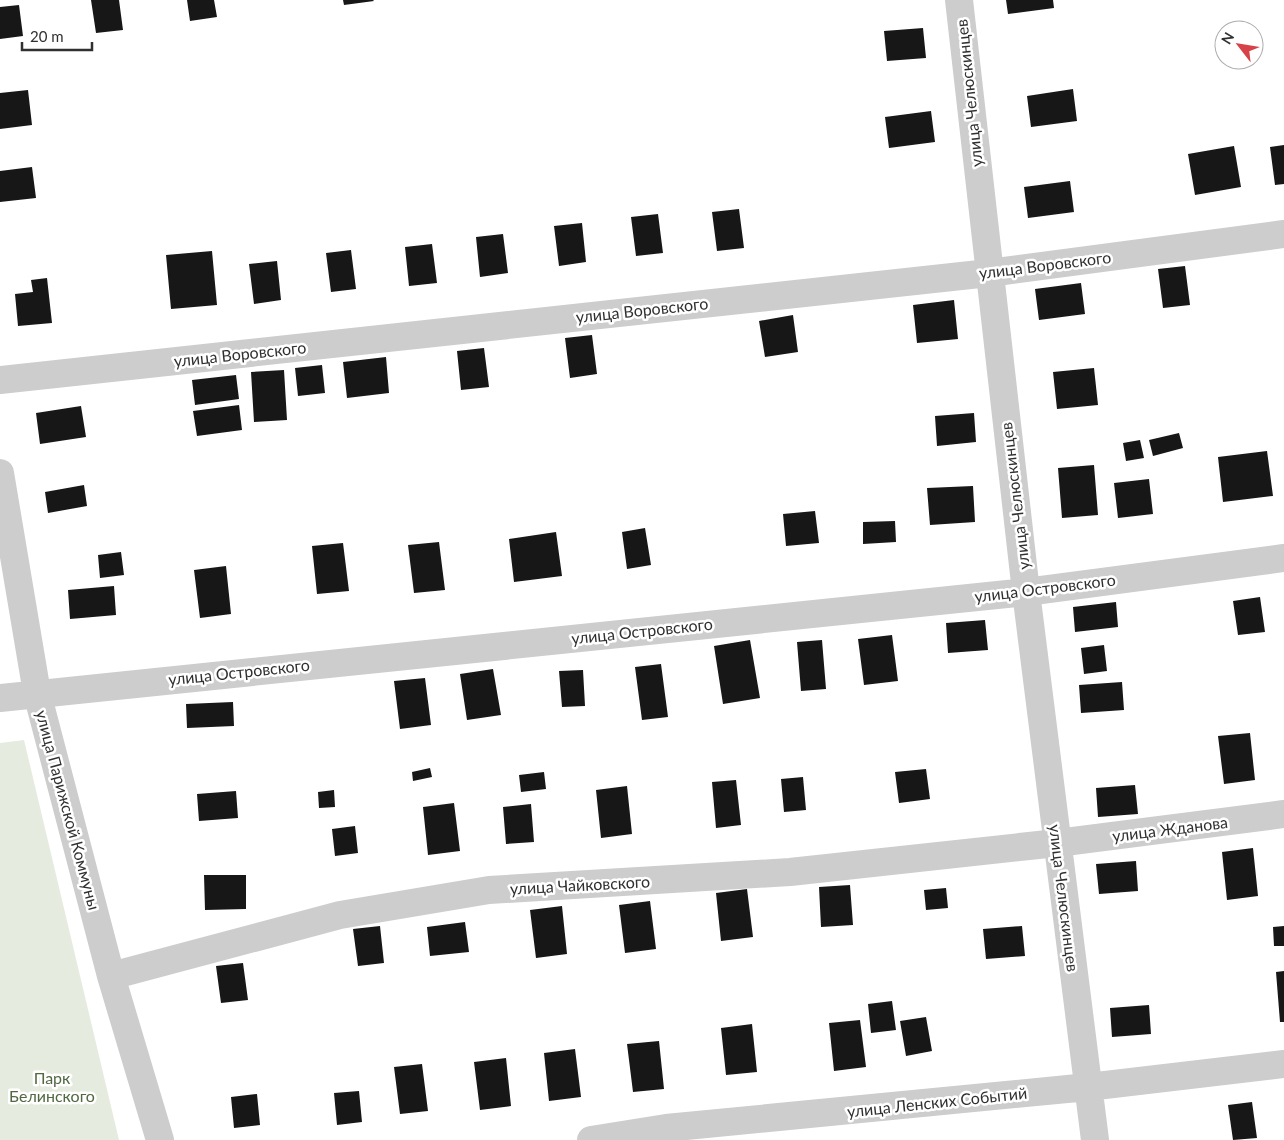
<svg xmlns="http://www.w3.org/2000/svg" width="1284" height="1140" viewBox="0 0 1284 1140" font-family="Lato,sans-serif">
	<rect width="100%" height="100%" fill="#fff"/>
	<!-- green -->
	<path fill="#e5ebdf" d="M24,740L119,1140H0V743Z"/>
	<!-- building -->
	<path fill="#171717" d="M91,0H119L123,30L96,33Z
		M187,0H214L217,17L190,21Z
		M343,0H373L374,1L344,5Z
		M1006,0H1053L1054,8L1008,14Z
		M19,5L23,36L0,39V7Z
		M923,28L926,58L887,61L884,31Z
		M1073,89L1077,121L1031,127L1027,96Z
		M28,90L32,125L0,129V93Z
		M931,111L935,142L889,148L885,117Z
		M1284,145V184L1275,185L1270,147Z
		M1234,146L1241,187L1195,195L1188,154Z
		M32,167L36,198L0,202V171Z
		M1070,181L1074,212L1028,218L1024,187Z
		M739,209L744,248L717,251L712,212Z
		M658,214L663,253L636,256L631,217Z
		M582,223L586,262L559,266L554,226Z
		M503,234L508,273L480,277L476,237Z
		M432,244L437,283L409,286L405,247Z
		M351,250L356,289L331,292L326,253Z
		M212,251L217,305L171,309L166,255Z
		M277,261L281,300L254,304L249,264Z
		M1185,266L1190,305L1163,308L1158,269Z
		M47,278L52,323L18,326L15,294L33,292L31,280Z
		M1081,283L1085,314L1039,320L1035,289Z
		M954,300L958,339L917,343L913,305Z
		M793,315L798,352L765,357L759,321Z
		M592,335L597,374L570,378L565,338Z
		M484,348L489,387L461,390L457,351Z
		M386,357L389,393L347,398L343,362Z
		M322,365L325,393L298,396L295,368Z
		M1094,368L1098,405L1057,409L1053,372Z
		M284,370L287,420L254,422L251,372Z
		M236,375L239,399L195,405L192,380Z
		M239,405L242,430L197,436L193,411Z
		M81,406L86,437L40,444L36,413Z
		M974,413L976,442L937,446L935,416Z
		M1179,433L1183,448L1153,456L1149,440Z
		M1140,440L1144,458L1126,461L1123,443Z
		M1267,451L1273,496L1223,502L1218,457Z
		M1094,465L1098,515L1062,518L1058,468Z
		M1149,479L1153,514L1118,518L1114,483Z
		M84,485L87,506L48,513L45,492Z
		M973,486L975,522L930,525L927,488Z
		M815,511L819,543L786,546L783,514Z
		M895,521L896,542L863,544V522Z
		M645,528L651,565L627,569L622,532Z
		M556,532L562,576L514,582L509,539Z
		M439,542L445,590L414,593L408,545Z
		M343,543L349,591L317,594L312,546Z
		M121,552L124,575L100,578L98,555Z
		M226,566L231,614L200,618L194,570Z
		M114,586L116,615L70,619L68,590Z
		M1260,597L1265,632L1238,635L1233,601Z
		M1116,602L1118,627L1075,632L1073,607Z
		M985,620L988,650L948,653L946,623Z
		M892,635L898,681L864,685L858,639Z
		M750,640L760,698L723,704L714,646Z
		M822,640L826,689L801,691L797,642Z
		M1104,645L1107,671L1084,674L1081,648Z
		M661,664L668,717L642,720L635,667Z
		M493,669L501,715L467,720L460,674Z
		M583,670L585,706L562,707L559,671Z
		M425,678L431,725L400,729L394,681Z
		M1122,682L1124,710L1081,713L1079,685Z
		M233,702L234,726L187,728L186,704Z
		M1250,733L1255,780L1224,784L1218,736Z
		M430,768L432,777L413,781L412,772Z
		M926,769L930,799L899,803L895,772Z
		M544,772L546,789L521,792L519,775Z
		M803,777L806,810L784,812L781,779Z
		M736,780L741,825L716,828L712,782Z
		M1135,785L1138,814L1098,817L1096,788Z
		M627,786L632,834L601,838L596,790Z
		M334,790L335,807L319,808L318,792Z
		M236,791L238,818L199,821L197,794Z
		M454,803L460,851L428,855L423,807Z
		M531,804L534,842L506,844L503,807Z
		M355,826L358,853L335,856L332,829Z
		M1253,848L1258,896L1227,900L1222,852Z
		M1136,861L1138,891L1099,894L1096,864Z
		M204,875H246V909L205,910Z
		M850,885L853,925L821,927L819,887Z
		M946,888L948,908L926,910L924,890Z
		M747,889L753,937L721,941L716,893Z
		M650,901L656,949L625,953L619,905Z
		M562,906L567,954L536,958L530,910Z
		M465,922L469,952L430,956L427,927Z
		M380,926L384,963L358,966L353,929Z
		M1022,926L1025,956L986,959L983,929Z
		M1284,926V946H1274L1273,927Z
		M243,963L248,1000L221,1003L216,966Z
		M1284,971V1022H1280L1276,972Z
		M892,1001L896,1030L871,1033L868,1004Z
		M1149,1005L1151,1034L1112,1037L1110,1008Z
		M926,1017L932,1051L906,1056L900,1021Z
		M860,1020L866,1067L834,1071L829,1023Z
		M752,1024L757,1072L726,1075L721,1028Z
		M659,1041L664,1089L633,1092L627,1044Z
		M575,1049L581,1097L549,1101L544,1053Z
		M506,1058L511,1106L480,1110L474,1062Z
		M422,1064L428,1111L400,1114L394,1067Z
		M359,1091L362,1122L337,1125L334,1093Z
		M257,1094L260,1125L234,1128L231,1097Z
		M1252,1102L1257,1138L1233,1140L1228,1105Z"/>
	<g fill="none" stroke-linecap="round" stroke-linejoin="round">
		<!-- street -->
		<path stroke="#cdcdcd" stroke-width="28" d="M959,0L1026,592L1095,1140
			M0,380L989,273L1284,234
			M0,473L37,693L111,976L160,1140
			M0,698L1026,592L1284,558
			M111,976L340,915L489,890L790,872L1057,843L1284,814
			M591,1140L666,1128L1088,1087L1284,1064"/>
	</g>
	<g text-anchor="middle" stroke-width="5" stroke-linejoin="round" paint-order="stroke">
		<!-- street labels -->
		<g font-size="16" fill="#303030" stroke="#fff">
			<text transform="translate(969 93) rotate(-96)" y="6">улица Челюскинцев</text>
			<text transform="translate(1045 265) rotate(-7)" y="6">улица Воровского</text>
			<text transform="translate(642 310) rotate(-6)" y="6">улица Воровского</text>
			<text transform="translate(240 354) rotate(-6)" y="6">улица Воровского</text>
			<text transform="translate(1015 496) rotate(-97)" y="6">улица Челюскинцев</text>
			<text transform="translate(1045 588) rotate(-7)" y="6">улица Островского</text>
			<text transform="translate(642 631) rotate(-6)" y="6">улица Островского</text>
			<text transform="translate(239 672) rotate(-6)" y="6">улица Островского</text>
			<text transform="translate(68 810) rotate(75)" y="6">улица Парижской Коммуны</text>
			<text transform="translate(1170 829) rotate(-7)" y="6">улица Жданова</text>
			<text transform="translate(580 885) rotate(-3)" y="6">улица Чайковского</text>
			<text transform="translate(1064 898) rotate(83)" y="6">улица Челюскинцев</text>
			<text transform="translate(937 1102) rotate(-6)" y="6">улица Ленских Событий</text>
		</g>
		<!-- park labels -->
		<g font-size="16" fill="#516841" stroke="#fff">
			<text x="52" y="1084">Парк<tspan x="52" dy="18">Белинского</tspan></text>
		</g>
	</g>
	<!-- north arrow -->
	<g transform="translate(1239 45) rotate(301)"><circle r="24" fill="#ffffff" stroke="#acacac"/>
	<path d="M0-4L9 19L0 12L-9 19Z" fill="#d64247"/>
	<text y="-8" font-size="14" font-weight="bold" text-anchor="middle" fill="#303030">N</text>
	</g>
	<!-- scale -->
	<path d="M22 42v8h70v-8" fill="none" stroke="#303030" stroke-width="2.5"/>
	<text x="30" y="42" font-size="15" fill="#303030" stroke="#ffffff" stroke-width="4" paint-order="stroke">20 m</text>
</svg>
